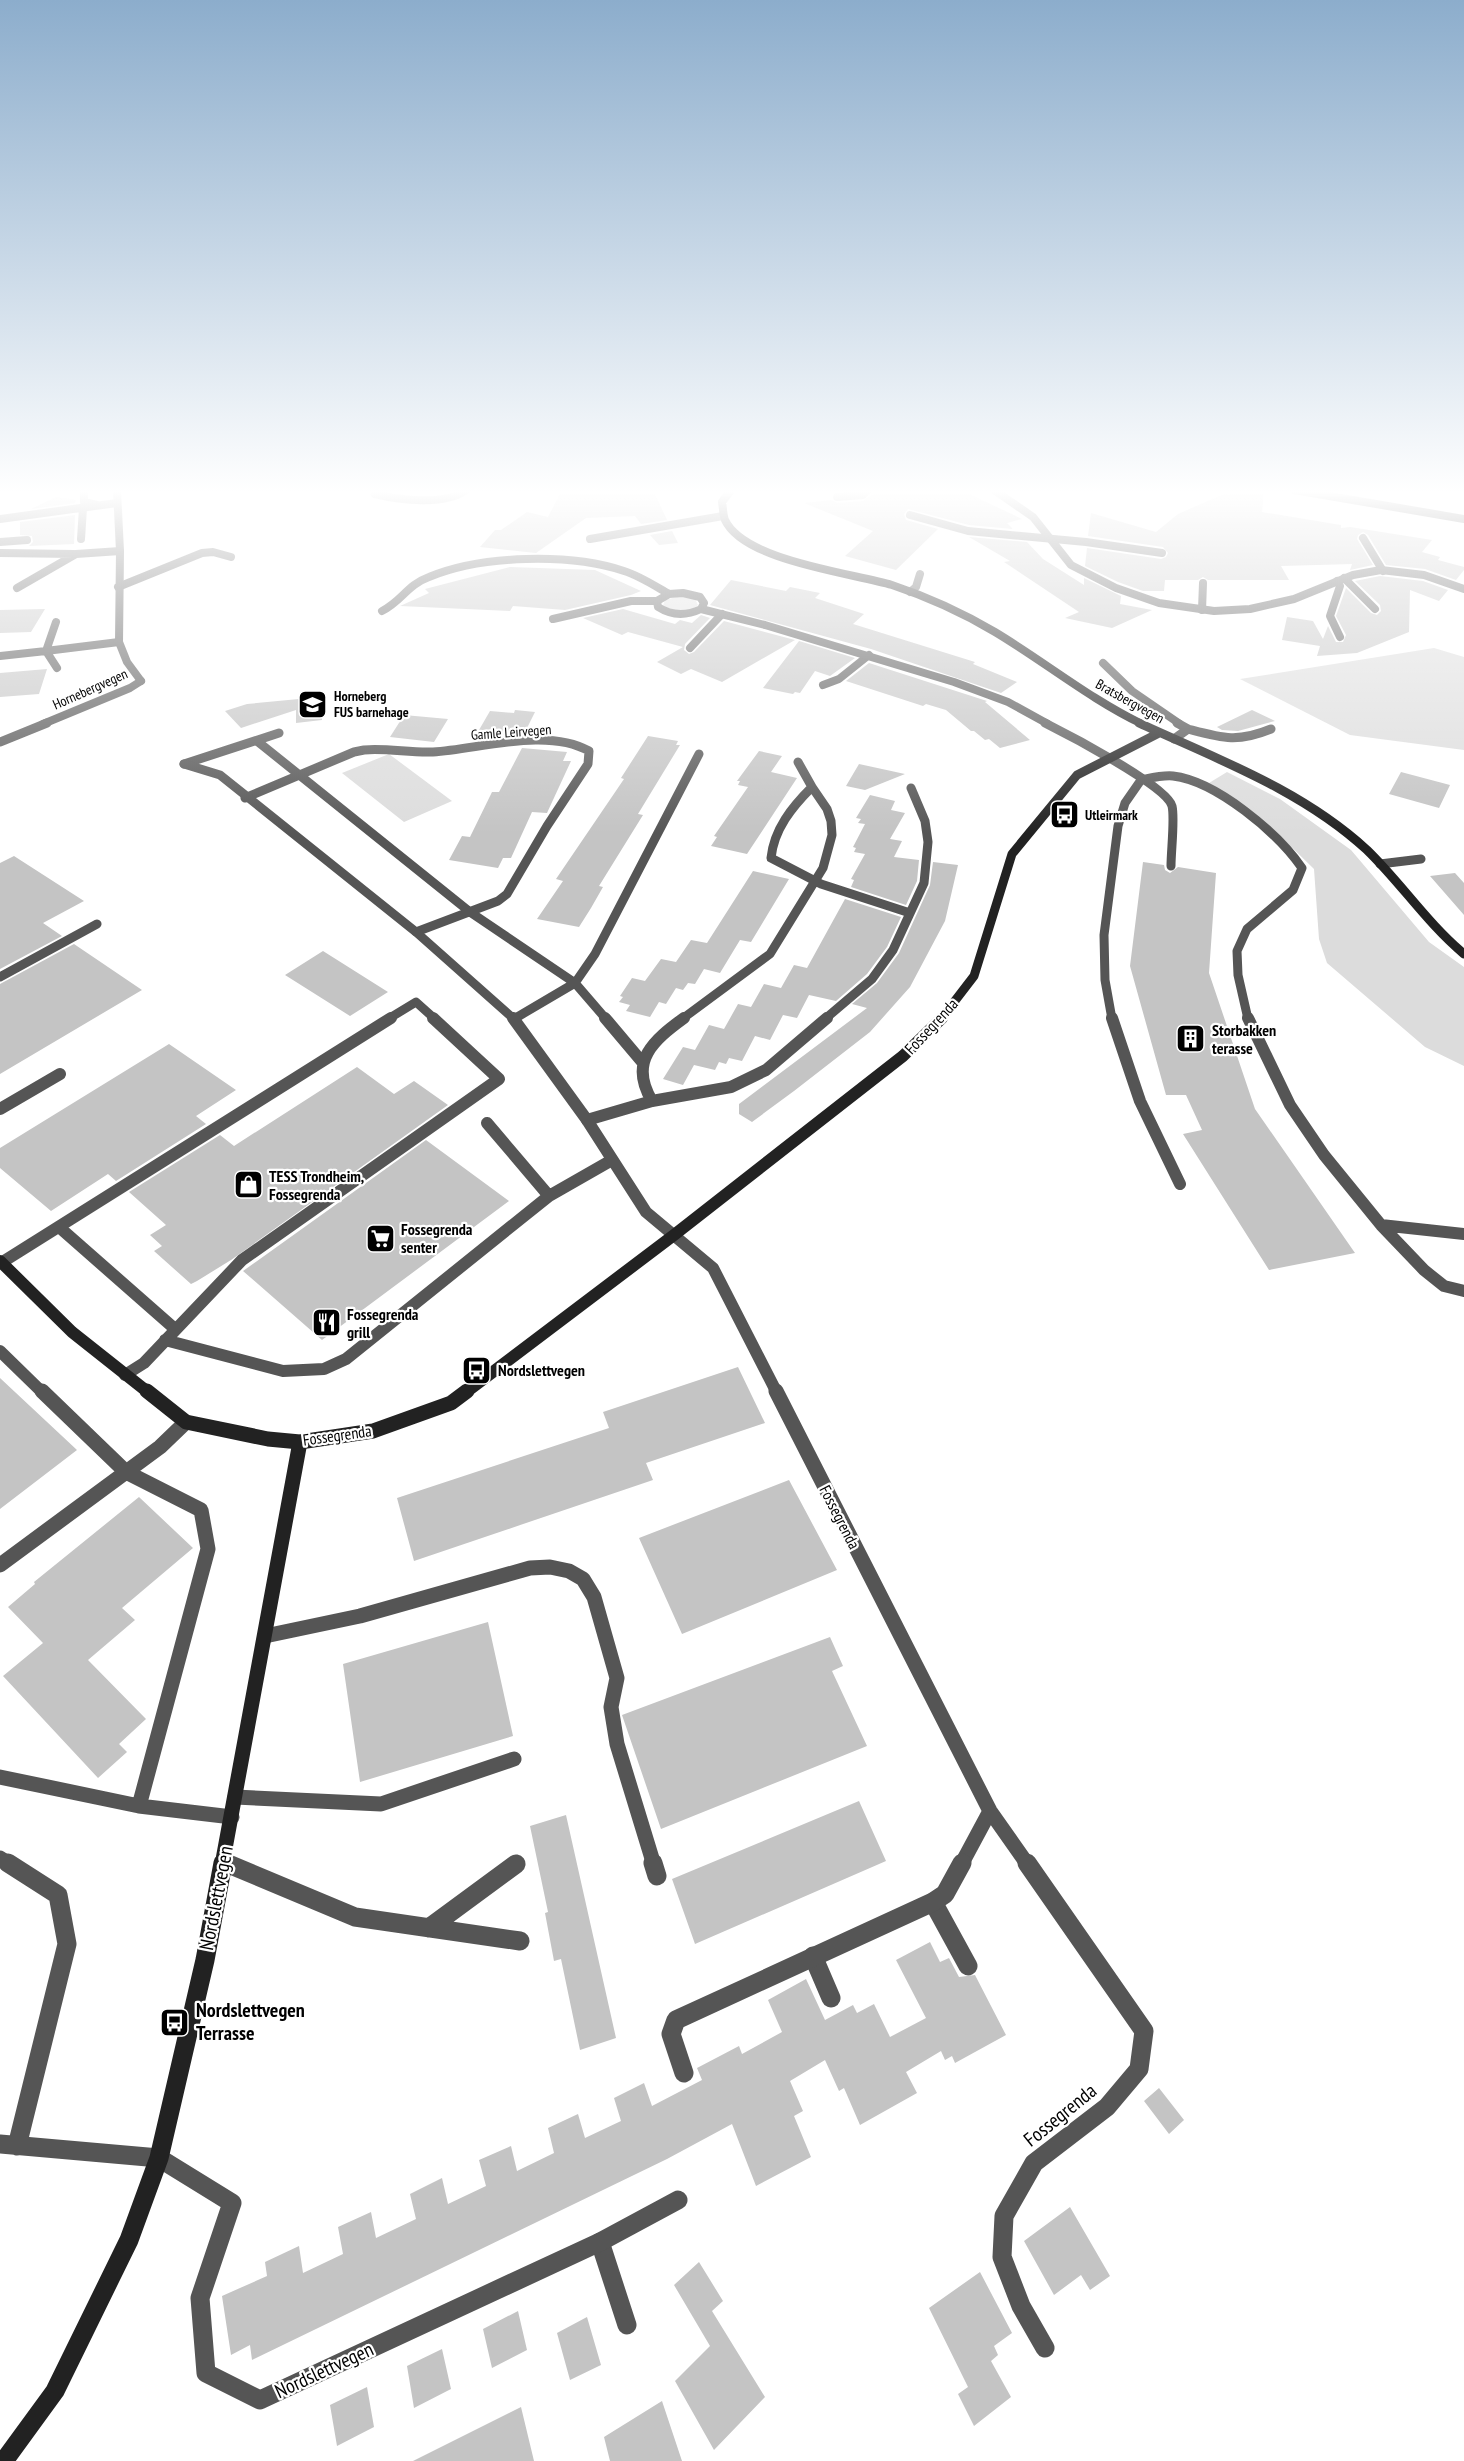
<svg xmlns="http://www.w3.org/2000/svg" width="1464" height="2461" viewBox="0 0 1464 2461" font-family="'PT Sans Narrow',sans-serif">
	<rect width="100%" height="100%" fill="#fff"/>
	<!-- green -->
	<path fill="#dcdcdc" d="M680,596L695,599L698,605C688,615 674,611 663,606L665,600Z
		M1434,648L1464,657V750L1350,735L1240,679Z
		M389,754L452,801L404,822L342,773Z
		M1227,772L1280,799L1351,850L1429,942L1464,967V1066L1425,1047L1327,963L1319,939L1314,869L1272,828L1209,783Z"/>
	<!-- building -->
	<path fill="#c4c4c4" d="M562,490H653L667,520L641,524L635,516L586,518L536,553L480,547L495,530H501L527,512L548,517Z
		M909,490H961L1022,519L1007,523L1013,529L969,525L908,509L904,514L906,520L938,529L896,570L845,556L873,531L804,503L832,500L837,503L863,501L872,495Z
		M1241,490H1264L1262,512L1341,525V528L1350,527L1432,540L1422,552L1440,557L1438,560L1464,567V570L1456,580L1425,569L1386,565L1368,535L1363,532L1358,535L1357,539L1373,565L1350,570L1352,564L1281,566L1289,580H1208L1203,577L1198,580H1165L1164,591H1143L1118,582L1085,566L1087,548L1161,559L1166,557L1168,553L1163,547L1088,536L1091,513L1156,532L1178,514L1224,494L1229,495Z
		M56,497L76,500L75,503L31,509Z
		M75,515L74,544L29,546L33,542L32,536L20,535V522Z
		M672,531L678,543L659,545L650,535Z
		M969,537L1027,542L1043,559L1084,585V578L1121,596L1120,604L1152,610L1112,628L1065,618L1079,612L1004,562L1010,561Z
		M510,567L595,570L641,591L631,595L565,610L513,606L510,611L400,606L429,593L425,589Z
		M1380,576L1423,581L1448,590L1439,601L1410,590L1409,632L1357,653L1317,656L1320,646L1282,640L1287,617L1313,621L1323,639L1328,626L1336,642H1343L1346,635L1336,616L1346,588L1371,613L1377,615L1381,611L1380,605L1355,581Z
		M731,580L786,591L790,587L820,593L815,598L864,614L853,624L975,662L973,664L1017,682L1001,693L871,649L710,605Z
		M45,609L31,632L0,633V610Z
		M623,609L675,624L680,620L692,623L701,615L710,618L685,644L684,650L689,654L694,652L724,621L795,640L722,682L691,669L681,674L657,662L683,647L628,632L622,635L583,618Z
		M799,641L855,658L830,676L815,671L800,693L795,692L793,694L763,688Z
		M869,663L987,701L985,702L1030,740L1000,748L989,739L985,740L974,731H971L946,710L926,704L923,706L846,681Z
		M47,669L39,694L0,697V673Z
		M320,697L322,720L296,723V710L241,728L225,711L247,704Z
		M515,710L535,712L524,734L508,735H503L504,732L479,730L490,711L514,713Z
		M1252,710L1275,721L1238,731L1222,730L1217,727Z
		M404,715L448,719L434,742L390,737Z
		M648,736L678,741L676,745H680L638,814L643,815L599,886L603,887L591,908L579,927L537,919L563,881L556,879L624,779L621,778Z
		M522,748L567,752L563,761H571L547,813L532,812L511,858H503L498,868L449,860L462,836L470,837L492,792H499Z
		M759,751L782,756L771,772L797,778L747,854L711,846L717,837L714,836L748,787L738,785L740,781H737Z
		M859,764L905,774L865,790L846,786Z
		M1401,772L1450,785L1439,808L1389,794Z
		M870,795L895,801L891,810L905,813L890,839L902,841L894,857L919,860L917,881L906,905L851,887L854,880L851,879L865,854L854,852L856,848L853,847L865,824L858,823L861,819L856,818Z
		M14,856L84,901L43,923L62,936L0,969V863Z
		M933,862L958,865L945,921L910,987L870,1032L794,1091L752,1122L739,1114V1104L867,1008L852,1004L877,983L899,953L930,885Z
		M1143,862L1164,865L1165,870L1170,873L1178,867L1216,873L1209,973L1255,1109L1355,1253L1269,1270L1183,1134L1202,1130L1186,1095H1166L1130,966Z
		M753,871L789,879L751,942L740,940L720,973L704,969L695,984L688,983L683,990L676,988L666,1004L659,1002L650,1017L626,1011L630,1005L619,1002L623,997L620,996L632,978L645,981L661,959L676,962L691,940L707,943Z
		M1455,873L1464,883V915L1430,876Z
		M845,899L901,917L887,947L867,974L836,1001L809,995L797,1018L783,1015L770,1040L755,1036L742,1061L729,1058L726,1064L719,1062L715,1070L694,1065L683,1085L663,1079L683,1047L695,1050L709,1025L724,1029L738,1004L751,1007L764,984L781,988L794,965L807,968Z
		M74,944L142,990L0,1074V984Z
		M323,951L388,992L350,1016L285,975Z
		M169,1044L236,1090L196,1116L206,1124L116,1181L108,1174L51,1211L0,1168V1148Z
		M357,1067L394,1094L414,1081L448,1105L231,1260L197,1281L191,1284L154,1251L162,1246L150,1235L166,1225L129,1192L220,1135L234,1146Z
		M426,1140L509,1201L322,1340L243,1271Z
		M738,1367L765,1423L646,1463L653,1480L414,1561L397,1498L609,1428L603,1412Z
		M0,1378L77,1450L0,1509Z
		M789,1480L837,1570L682,1634L639,1538Z
		M139,1497L193,1548L122,1608L135,1620L88,1660L146,1719L119,1744L127,1752L98,1778L3,1676L43,1643L8,1607L35,1584L34,1582Z
		M488,1622L513,1736L360,1782L343,1664Z
		M830,1637L843,1666L832,1671L867,1746L661,1829L622,1715Z
		M859,1801L886,1861L695,1944L672,1879Z
		M566,1815L616,2038L580,2050L561,1959L554,1961L545,1913L548,1912L530,1826Z
		M930,1942L940,1962L949,1958L959,1977L975,1975L1006,2035L955,2063L952,2056L945,2060L941,2051L906,2072L917,2093L860,2125L844,2088L839,2091L825,2060L790,2081L803,2111L794,2116L811,2157L756,2186L732,2124L667,2159L252,2360L250,2345L231,2355L222,2296L267,2276L265,2262L299,2246L303,2273L343,2254L338,2227L371,2212L376,2238L416,2219L410,2194L442,2178L448,2204L486,2186L479,2160L511,2146L517,2171L554,2153L548,2128L578,2114L585,2138L621,2121L614,2098L644,2083L652,2106L702,2080L697,2068L739,2046L742,2054L782,2032L768,2000L806,1979L825,2020L853,2005L857,2013L874,2004L890,2037L926,2018L896,1960Z
		M1159,2088L1184,2120L1169,2134L1144,2101Z
		M1070,2207L1110,2276L1090,2290L1081,2275L1054,2295L1024,2241Z
		M699,2262L723,2301L712,2311L765,2397L714,2450L675,2381L710,2346L674,2285Z
		M980,2272L1012,2333L994,2346L998,2355L991,2361L1011,2397L974,2426L958,2394L968,2387L929,2308Z
		M518,2311L527,2350L492,2368L483,2329Z
		M587,2317L601,2365L570,2380L557,2333Z
		M442,2349L451,2389L414,2408L407,2366Z
		M367,2387L374,2427L337,2446L330,2405Z
		M662,2401L682,2461H610L604,2437Z
		M521,2407L534,2461H413Z"/>
	<g fill="none" stroke-linecap="round" stroke-linejoin="round">
		<!-- lane-far4 -->
		<path stroke="#555" stroke-width="8" d="M84,490V502L97,505
			M375,494C399,500 446,506 466,490
			M837,497L863,495L868,490
			M910,515L968,531L1086,542L1162,553
			M0,519L117,503
			M1363,538L1383,571
			M81,539L83,508
			M590,539L723,516
			M0,542L27,540
			M0,553L74,554
			M1344,578L1375,609
			M1337,581L1340,586L1330,616L1340,637
			M118,587L202,553L213,552L231,557
			M17,588L76,554L120,551
			M910,592L916,587L920,574
			M1202,610L1203,583
			M553,619L631,601H657
			M690,648L722,614
			M0,656L46,651L56,622
			M1103,663L1132,691L1180,724
			M57,668L46,651L119,642
			M823,685L839,679L869,655
			M43,724L130,688L141,681"/>
		<!-- lane-far3 -->
		<path stroke="#555" stroke-width="9" d="M1188,729C1222,738 1237,743 1271,729
			M1174,739L1188,729L1177,723
			M257,741L470,912L575,983L606,1019
			M0,742L47,723
			M798,762L812,787C792,807 774,829 771,858L821,884L910,913
			M184,764L279,733
			M245,798L354,752L364,750C387,748 410,753 433,752C480,749 547,727 589,751L588,764L547,826L507,894L498,901L416,932
			M1380,864L1421,859
			M0,977L97,924
			M388,1019L416,1002L435,1019
			M514,1019L575,983L595,954L699,754
			M682,1019L770,954L823,868L832,835L831,821L827,809L812,787
			M825,1019L872,979L893,950L924,883L928,842L925,821L911,788
			M1112,1019L1105,980L1104,935L1118,826L1125,803L1141,780"/>
		<!-- lane-far2 -->
		<path stroke="#555" stroke-width="12" d="M605,1018L643,1063
			M1112,1018L1140,1101L1180,1184
			M652,1101C628,1061 654,1040 684,1018
			M0,1109L60,1074
			M587,1120L652,1101L731,1087L766,1070L827,1018
			M487,1123L549,1196
			M59,1227L175,1329
			M1,1263L391,1018
			M165,1340L283,1371L324,1369L346,1359L549,1196L612,1160
			M0,1351L43,1393
			M125,1375L144,1363L242,1260L499,1079L433,1018"/>
		<!-- lane-far1 -->
		<path stroke="#555" stroke-width="15" d="M42,1391L126,1472L201,1510L208,1549L139,1806
			M0,1565L160,1447L186,1422
			M265,1636L360,1616L530,1568L550,1567L569,1571L583,1579L594,1597L617,1678L611,1707L617,1744L654,1865
			M0,1777L139,1806L232,1817
			M235,1797L381,1804L514,1759
			M0,1858L11,1865
			M223,1862L230,1865"/>
		<!-- lane -->
		<path stroke="#555" stroke-width="19" d="M8,1863L58,1895L67,1944L17,2146
			M226,1863L355,1917L520,1941
			M653,1863L657,1876
			M933,1902L968,1966
			M429,1928L516,1864
			M813,1956L831,1998
			M0,2144L159,2158
			M600,2242L627,2325"/>
		<!-- street-far4 -->
		<path stroke="#555" stroke-width="8" d="M117,490L120,551L119,642L127,662L141,681
			M994,490L1033,517L1071,565L1116,588L1159,603L1214,611L1250,609L1294,599L1353,575L1381,570L1424,575L1464,589
			M375,494L377,490
			M683,593L700,597L704,603L701,609C686,616 672,616 658,607L657,601L669,594Z
			M701,609L765,625L954,682L1008,702L1048,724
			M382,611C402,601 407,585 429,577C482,555 570,553 624,571C640,576 655,586 669,594"/>
		<!-- street-far3 -->
		<path stroke="#555" stroke-width="9" d="M1045,723C1067,734 1167,786 1172,806C1175,818 1171,851 1171,866
			M184,764L220,775L416,932L514,1019
			M1141,780C1151,778 1162,775 1173,776C1216,781 1278,833 1302,868L1293,890L1247,929L1237,951L1238,975L1248,1019"/>
		<!-- street-far2 -->
		<path stroke="#555" stroke-width="12" d="M513,1018L587,1120L646,1212L713,1268L777,1393
			M1248,1018L1290,1105L1324,1155L1381,1225L1424,1270L1444,1286L1464,1291
			M1381,1225L1464,1234"/>
		<!-- street-far1 -->
		<path stroke="#555" stroke-width="15" d="M776,1391L990,1811L1028,1865
			M961,1865L990,1811"/>
		<!-- street -->
		<path stroke="#555" stroke-width="19" d="M1027,1863L1144,2031L1139,2069L1107,2107L1034,2163L1004,2216L1002,2257L1021,2306L1045,2348
			M684,2073L671,2034L676,2020L933,1902L945,1894L962,1863
			M159,2158L232,2203L200,2298L206,2373L260,2400L600,2242L678,2200"/>
		<!-- secondary-far4 -->
		<path stroke="#222" stroke-width="8" d="M731,490L722,502C723,507 723,515 725,520C744,561 852,573 892,585C928,597 963,613 995,632C1045,662 1090,699 1142,724
			M1294,490L1464,519"/>
		<!-- secondary-far3 -->
		<path stroke="#222" stroke-width="9" d="M1139,723C1217,759 1302,790 1367,850C1401,883 1427,923 1464,954
			M941,1019L974,976L1012,854L1077,775L1159,733"/>
		<!-- secondary-far2 -->
		<path stroke="#222" stroke-width="12" d="M0,1261L72,1332L149,1393
			M465,1393L674,1235L903,1056L942,1018"/>
		<!-- secondary-far1 -->
		<path stroke="#222" stroke-width="15" d="M147,1391L186,1422L268,1439L300,1442L373,1431L451,1403L467,1391
			M222,1865L300,1442"/>
		<!-- secondary -->
		<path stroke="#222" stroke-width="19" d="M4,2461L55,2391L129,2240L159,2158L205,1960L223,1863"/>
	</g>
	<!-- sky -->
	<linearGradient id="sky" x2="0" y2="1"><stop stop-color="#8cadcc"/><stop offset="0.59" stop-color="#fff"/><stop offset="1" stop-color="#fff" stop-opacity="0"/></linearGradient>
	<rect width="1464" height="834" fill="url(#sky)"/>
	<!-- icons -->
	<defs>
		<symbol id="school-square" viewBox="-11 -11 22 22"><rect x="-9" y="-9" width="18" height="18" rx="4" fill="#000" stroke="#fff"/><path d="M0-5L7-2L0 1L-7-2ZM-4 1L0 2.5L4 1V4Q0 6-4 4Z" fill="#fff"/></symbol>
		<symbol id="bus-square" viewBox="-11 -11 22 22"><rect x="-9" y="-9" width="18" height="18" rx="4" fill="#000" stroke="#fff"/><path d="M-5-6H5V4H4V6H2V4H-2V6H-4V4H-5ZM-3.5-4V0h7V-4ZM-3.5 1.2v1.5H-2V1.2ZM2 1.2v1.5H3.5V1.2Z" fill="#fff"/></symbol>
		<symbol id="building-square" viewBox="-11 -11 22 22"><rect x="-9" y="-9" width="18" height="18" rx="4" fill="#000" stroke="#fff"/><path d="M-4-6H4V6H1V3H-1V6H-4ZM-2.5-4.3h1.7v1.8h-1.7ZM.8-4.3h1.7v1.8H.8ZM-2.5-1h1.7V.8h-1.7ZM.8-1h1.7V.8H.8Z" fill="#fff"/></symbol>
		<symbol id="shop-square" viewBox="-11 -11 22 22"><rect x="-9" y="-9" width="18" height="18" rx="4" fill="#000" stroke="#fff"/><path d="M-5-2.5h2.3a2.7 3.5 0 0 1 5.4 0H5L5.5 6h-11ZM-1.5-2.5h3a1.5 2.3 0 0 0-3 0Z" fill="#fff"/></symbol>
		<symbol id="supermarket-square" viewBox="-11 -11 22 22"><rect x="-9" y="-9" width="18" height="18" rx="4" fill="#000" stroke="#fff"/><path d="M-6-5.5h2.5l.6 2H6L4.5 2H-2.5L-4.4-4H-6ZM-1.5 3.2a1.3 1.3 0 1 0 .1 0ZM3 3.2a1.3 1.3 0 1 0 .1 0Z" fill="#fff"/></symbol>
		<symbol id="restaurant-square" viewBox="-11 -11 22 22"><rect x="-9" y="-9" width="18" height="18" rx="4" fill="#000" stroke="#fff"/><path d="M-5-6h1v4h1v-4h1v4h1v-4h1v5L-1.5 .5V6h-2V.5L-5-1ZM5-6V6H3V1.5H1.5Q1.5-4 5-6Z" fill="#fff"/></symbol>
	</defs>
	<g fill-rule="evenodd">
		<use href="#school-square" x="296" y="688" width="33" height="33"/>
		<use href="#bus-square" x="1048" y="798" width="33" height="33"/>
		<use href="#building-square" x="1174" y="1022" width="33" height="33"/>
		<use href="#shop-square" x="232" y="1168" width="33" height="33"/>
		<use href="#supermarket-square" x="364" y="1222" width="33" height="33"/>
		<use href="#restaurant-square" x="310" y="1306" width="33" height="33"/>
		<use href="#bus-square" x="460" y="1354" width="33" height="33"/>
		<use href="#bus-square" x="158" y="2006" width="33" height="33"/>
	</g>
	<g text-anchor="middle" stroke-width="4.5" stroke-linejoin="round" paint-order="stroke">
		<!-- far-street labels -->
		<g font-size="14" fill="#000" stroke="#fff">
			<text transform="translate(90 689) rotate(-24)" y="5">Hornebergvegen</text>
			<text transform="translate(1130 701) rotate(29)" y="5">Bratsbergvegen</text>
			<text transform="translate(511 732) rotate(-4)" y="5">Gamle Leirvegen</text>
		</g>
		<!-- far-poi labels -->
		<g font-size="14" font-weight="bold" fill="#000" stroke="#fff" text-anchor="start">
			<text x="334" y="701">Horneberg<tspan x="334" dy="16">FUS barnehage</tspan></text>
			<text x="1085" y="820">Utleirmark</text>
		</g>
		<!-- street labels -->
		<g font-size="16" fill="#000" stroke="#fff">
			<text transform="translate(931 1026) rotate(-47)" y="6">Fossegrenda</text>
			<text transform="translate(337 1435) rotate(-8)" y="6">Fossegrenda</text>
			<text transform="translate(840 1517) rotate(63)" y="6">Fossegrenda</text>
		</g>
		<!-- poi labels -->
		<g font-size="16" font-weight="bold" fill="#000" stroke="#fff" text-anchor="start">
			<text x="1212" y="1036">Storbakken<tspan x="1212" dy="18">terasse</tspan></text>
			<text x="269" y="1182">TESS Trondheim,<tspan x="269" dy="18">Fossegrenda</tspan></text>
			<text x="401" y="1235">Fossegrenda<tspan x="401" dy="18">senter</tspan></text>
			<text x="347" y="1320">Fossegrenda<tspan x="347" dy="18">grill</tspan></text>
			<text x="498" y="1376">Nordslettvegen</text>
		</g>
		<!-- near-street labels -->
		<g font-size="20" fill="#000" stroke="#fff">
			<text transform="translate(216 1898) rotate(-79)" y="7">Nordslettvegen</text>
			<text transform="translate(1060 2115) rotate(-39)" y="7">Fossegrenda</text>
			<text transform="translate(324 2370) rotate(-25)" y="7">Nordslettvegen</text>
		</g>
		<!-- near-poi labels -->
		<g font-size="20" font-weight="bold" fill="#000" stroke="#fff" text-anchor="start">
			<text x="196" y="2017">Nordslettvegen<tspan x="196" dy="23">Terrasse</tspan></text>
		</g>
	</g>
</svg>
